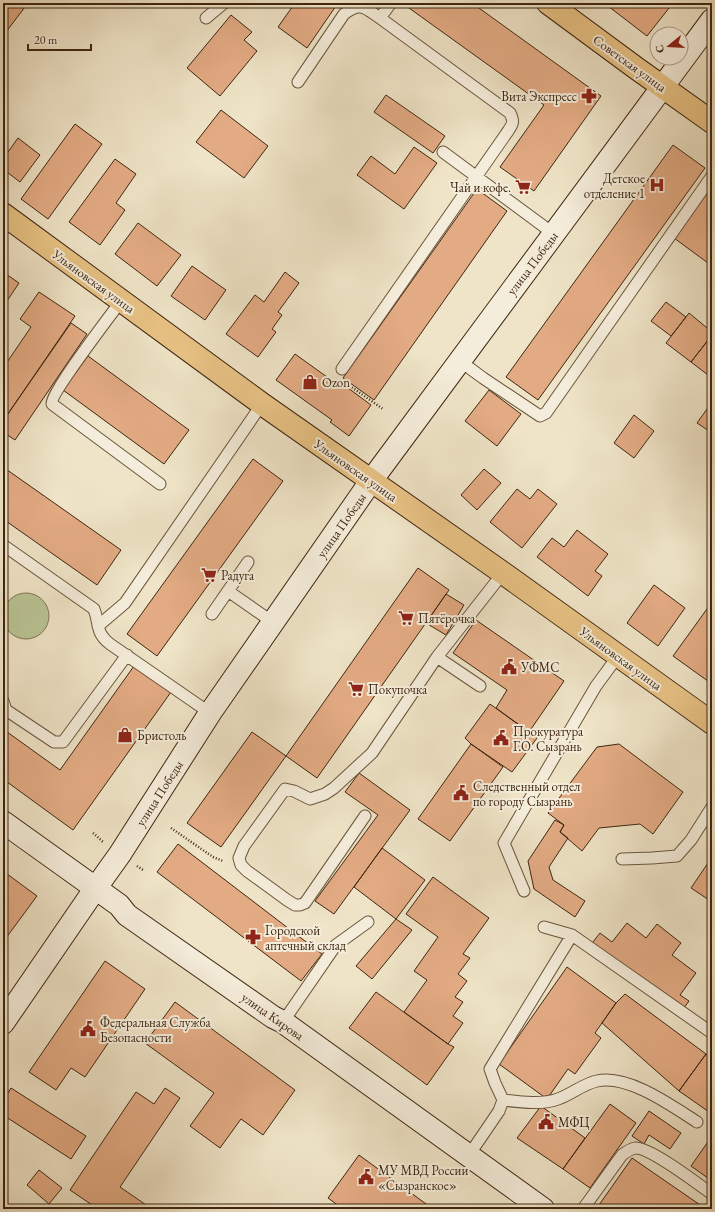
<svg xmlns="http://www.w3.org/2000/svg" width="715" height="1212" viewBox="0 0 715 1212" font-family="'EB Garamond',serif">
	<rect width="100%" height="100%" fill="#efe4c7"/>
	<filter id="stains"><feTurbulence type="fractalNoise" baseFrequency=".005" numOctaves="4"/><feColorMatrix values="0 0 0 0 .2 0 0 0 0 .09 0 0 0 0 .02 0 0 0 .5 -.17"/></filter>
	<radialGradient id="worn" r=".72"><stop offset=".6" stop-color="#630" stop-opacity="0"/><stop offset="1" stop-color="#630" stop-opacity=".3"/></radialGradient>
	<!-- green -->
	<path fill="#bac494" stroke="#7c7552" d="M3 616a23 23 0 1 1 46 0a23 23 0 1 1-46 0Z"/>
	<!-- building -->
	<path fill="#e3ab84" stroke="#3e2611" d="M3,3H28L3,36Z
		M295,3H338L307,48L278,27Z
		M402,3H472L601,96L534,191L500,167L544,105Z
		M604,3H673L647,36Z
		M231,15L252,32L244,40L257,51L220,96L187,68Z
		M386,95L445,136L433,153L374,112Z
		M221,110L268,146L244,178L196,142Z
		M75,124L102,144L48,219L21,199Z
		M18,138L40,155L20,182L3,169V159Z
		M673,145L705,168L538,400L506,377Z
		M414,147L437,163L404,209L357,175L371,156L395,174Z
		M115,159L136,174L116,203L125,210L100,245L69,222Z
		M712,186V266L674,238Z
		M477,189L507,211L374,400L343,378Z
		M138,223L181,255L157,286L115,254Z
		M192,266L226,290L205,320L171,296Z
		M3,272L19,283L3,307Z
		M285,272L299,283L278,312L282,315L272,329L276,332L258,357L226,334L255,295L264,302Z
		M39,292L75,316L3,421V368L31,327L20,319Z
		M666,302L686,317L671,336L651,321Z
		M689,313L712,332V335L691,362L666,343Z
		M71,323L87,334L15,440L3,432V421Z
		M712,335V378L691,362Z
		M295,354L334,382L336,379L371,405L349,436L330,422L332,420L276,380Z
		M88,356L189,430L164,464L63,390Z
		M489,390L521,414L497,446L465,421Z
		M712,402V433L697,423Z
		M634,415L654,431L634,458L614,443Z
		M253,459L283,481L157,656L127,634Z
		M3,467L121,550L97,585L3,519Z
		M484,469L501,483L477,510L461,495Z
		M517,489L530,499L538,489L557,504L522,548L490,522Z
		M577,530L608,554L595,571L602,576L588,596L537,557L552,538L564,547Z
		M418,568L449,590L317,778L286,756Z
		M654,585L685,608L658,646L627,623Z
		M446,594L464,605L446,635L426,623Z
		M712,602V684L673,656Z
		M476,620L564,681L529,732L496,708L507,690L453,653Z
		M134,666L171,692L73,830L3,779V729L60,770Z
		M490,704L537,738L512,772L471,744L465,738Z
		M252,732L286,756L221,847L187,823Z
		M471,744L503,767L450,841L418,819Z
		M619,744L683,792L653,834L640,824L599,828L582,851L560,832L564,825L548,813L597,747Z
		M359,773L410,810L334,914L315,901L378,815L345,792Z
		M555,820L564,825L560,832L568,838L549,867L553,880L585,901L575,917L534,889L528,861Z
		M178,844L322,954L301,981L157,872Z
		M382,848L425,880L396,919L354,887Z
		M712,857V902L691,888Z
		M3,871L37,896L6,938L3,936Z
		M433,877L489,918L463,954L470,958L458,974L467,981L455,997L463,1002L453,1016L463,1023L448,1044L404,1012L427,980L414,971L438,937L406,914Z
		M396,919L412,930L372,979L356,966Z
		M627,923L646,938L657,924L681,943L672,955L696,973L680,995L689,1001L678,1016L589,947L600,933L612,942Z
		M105,961L145,989L85,1077L71,1068L56,1090L29,1072Z
		M567,967L616,1003L595,1033L601,1038L575,1074L568,1069L547,1099L499,1064Z
		M376,992L448,1044L454,1047L427,1085L349,1028Z
		M625,994L706,1054L679,1091L602,1023L616,1003Z
		M175,1002L295,1090L263,1135L241,1119L220,1148L190,1126L214,1093L145,1043Z
		M706,1054L712,1059V1114L679,1091Z
		M11,1088L86,1136L71,1159L3,1115V1101Z
		M165,1088L180,1098L120,1187L152,1209H98L70,1190L136,1092L154,1104Z
		M610,1104L636,1123L590,1188L563,1169Z
		M541,1106L585,1138L563,1169L517,1138Z
		M649,1111L681,1133L670,1149L649,1135L644,1144L632,1136Z
		M712,1136V1181L691,1166Z
		M359,1155L433,1209H343L328,1198Z
		M632,1158L706,1209H605L599,1205Z
		M39,1170L62,1188L49,1204L27,1185Z"/>
	<g fill="none" stroke-linecap="round" stroke-linejoin="round">
		<defs>
			<path id="lane" d="M206,18L224,3
				M380,18L391,3
				M298,82L344,14C361,1 365,8 380,18L510,113C515,123 512,125 506,134L342,369
				M443,152L554,234
				M121,301C110,316 50,394 52,404L160,484
				M460,361L483,378L540,416L546,413L712,176
				M3,545L94,609C100,625 95,632 110,644L210,713
				M228,591L274,623
				M212,614L248,562
				M98,626L125,603L262,404
				M437,657L480,686
				M3,701L6,710L54,742H63L127,655
				M365,816L305,903L300,905H295L287,900L247,871L241,865L239,858L244,846L285,789L294,791L310,799L325,794L334,788L372,753L437,657L503,573
				M622,859L652,858L677,856L691,840L712,807
				M524,891L504,843L596,686L618,656
				M572,935L712,1033
				M283,1022L336,945L368,922
				M503,1100C520,1102 542,1105 558,1099C572,1094 583,1084 597,1081C628,1074 672,1106 697,1122
				M469,1155L499,1111L503,1100L495,1083L490,1069L572,935L544,927
				M583,1209L622,1155C626,1152 630,1149 635,1148C650,1147 698,1184 712,1194"/>
			<path id="secondary" d="M3,822L119,905L127,915L273,1017L283,1022L543,1209
				M3,1023L95,889L120,854L210,713L371,481L712,20"/>
			<path id="primary" d="M548,3L636,68L712,122
				M3,214L262,404L503,573L712,723"/>
		</defs>
		<!-- lane casing -->
		<use href="#lane" stroke="#6a563e" stroke-width="13"/>
		<!-- secondary casing -->
		<use href="#secondary" stroke="#3e2611" stroke-width="24"/>
		<!-- primary casing -->
		<use href="#primary" stroke="#3e2611" stroke-width="24"/>
		<!-- path -->
		<path stroke="#3e2611" stroke-width="2.5" stroke-dasharray="1 2" stroke-linecap="butt" d="M347,384L383,409
			M171,828L213,857L223,861
			M93,833L103,842
			M137,866L143,870"/>
		<!-- lane -->
		<use href="#lane" stroke="#f5eddb" stroke-width="11"/>
		<!-- secondary -->
		<use href="#secondary" stroke="#f5eddb" stroke-width="22"/>
		<!-- primary -->
		<use href="#primary" stroke="#e8c284" stroke-width="22"/>
	</g>
	<!-- icons -->
	<defs>
		<symbol id="pharmacy-bare" viewBox="-9 -9 18 18"><path d="M-2-6h4v4h4v4h-4v4h-4v-4h-4v-4h4Z" fill="#8f2418" stroke="#f5eddb" stroke-width="2.5" paint-order="stroke"/></symbol>
		<symbol id="hospital-bare" viewBox="-9 -9 18 18"><path d="M-5-5h3v3.5h4V-5h3V5h-3V1.5h-4V5h-3Z" fill="#8f2418" stroke="#f5eddb" stroke-width="2.5" paint-order="stroke"/></symbol>
		<symbol id="supermarket-bare" viewBox="-9 -9 18 18"><path d="M-6-5.5h2.5l.6 2H6L4.5 2H-2.5L-4.4-4H-6ZM-1.5 3.2a1.3 1.3 0 1 0 .1 0ZM3 3.2a1.3 1.3 0 1 0 .1 0Z" fill="#8f2418" stroke="#f5eddb" stroke-width="2.5" paint-order="stroke"/></symbol>
		<symbol id="shop-bare" viewBox="-9 -9 18 18"><path d="M-5-2.5h2.3a2.7 3.5 0 0 1 5.4 0H5L5.5 6h-11ZM-1.5-2.5h3a1.5 2.3 0 0 0-3 0Z" fill="#8f2418" stroke="#f5eddb" stroke-width="2.5" paint-order="stroke"/></symbol>
		<symbol id="civic-bare" viewBox="-9 -9 18 18"><path d="M-.6-6.5H3V-4.5H.6V-3L4-1V1h2V6H-6V1h2V-1L-.6-3ZM-1.2 2.5V6h2.4V2.5Z" fill="#8f2418" stroke="#f5eddb" stroke-width="2.5" paint-order="stroke"/></symbol>
	</defs>
	<g fill-rule="evenodd">
		<use href="#pharmacy-bare" x="578" y="85" width="22" height="22"/>
		<use href="#hospital-bare" x="646" y="174" width="22" height="22"/>
		<use href="#supermarket-bare" x="512" y="176" width="22" height="22"/>
		<use href="#shop-bare" x="299" y="371" width="22" height="22"/>
		<use href="#supermarket-bare" x="198" y="564" width="22" height="22"/>
		<use href="#supermarket-bare" x="395" y="607" width="22" height="22"/>
		<use href="#civic-bare" x="498" y="656" width="22" height="22"/>
		<use href="#supermarket-bare" x="345" y="678" width="22" height="22"/>
		<use href="#shop-bare" x="114" y="724" width="22" height="22"/>
		<use href="#civic-bare" x="490" y="727" width="22" height="22"/>
		<use href="#civic-bare" x="450" y="782" width="22" height="22"/>
		<use href="#pharmacy-bare" x="242" y="926" width="22" height="22"/>
		<use href="#civic-bare" x="77" y="1018" width="22" height="22"/>
		<use href="#civic-bare" x="535" y="1111" width="22" height="22"/>
		<use href="#civic-bare" x="355" y="1166" width="22" height="22"/>
	</g>
	<g text-anchor="middle" stroke-width="4" stroke-linejoin="round" paint-order="stroke">
		<!-- street labels -->
		<g font-size="13" fill="#3e2611" stroke="#f5eddb">
			<text transform="translate(630 63) rotate(36)" y="5">Советская улица</text>
			<text transform="translate(532 263) rotate(-53)" y="5">улица Победы</text>
			<text transform="translate(94 281) rotate(36)" y="5">Ульяновская улица</text>
			<text transform="translate(356 470) rotate(35)" y="5">Ульяновская улица</text>
			<text transform="translate(341 525) rotate(-55)" y="5">улица Победы</text>
			<text transform="translate(621 658) rotate(36)" y="5">Ульяновская улица</text>
			<text transform="translate(159 793) rotate(-57)" y="5">улица Победы</text>
			<text transform="translate(273 1016) rotate(35)" y="5">улица Кирова</text>
		</g>
		<!-- poi labels -->
		<g font-size="13" fill="#3e2611" stroke="#f5eddb" text-anchor="start">
			<text x="577" y="101" text-anchor="end">Вита Экспресс</text>
			<text x="645" y="183" text-anchor="end">Детское<tspan x="645" dy="15">отделение 1</tspan></text>
			<text x="511" y="192" text-anchor="end">Чай и кофе.</text>
			<text x="322" y="387">Ozon</text>
			<text x="221" y="580">Радуга</text>
			<text x="418" y="623">Пятёрочка</text>
			<text x="521" y="672">УФМС</text>
			<text x="368" y="694">Покупочка</text>
			<text x="513" y="736">Прокуратура<tspan x="513" dy="15">Г.О. Сызрань</tspan></text>
			<text x="137" y="740">Бристоль</text>
			<text x="473" y="791">Следственный отдел<tspan x="473" dy="15">по городу Сызрань</tspan></text>
			<text x="265" y="935">Городской<tspan x="265" dy="15">аптечный склад</tspan></text>
			<text x="100" y="1027">Федеральная Служба<tspan x="100" dy="15">Безопасности</tspan></text>
			<text x="558" y="1127">МФЦ</text>
			<text x="378" y="1175">МУ МВД России<tspan x="378" dy="15">«Сызранское»</tspan></text>
		</g>
	</g>
	<!-- margin -->
	<rect width="715" height="1212" fill="none" stroke="#efe4c7" stroke-width="16"/>
	<rect x="4" y="4" width="707" height="1204" fill="none" stroke="#3e2611" stroke-width="2"/>
	<rect x="8" y="8" width="699" height="1196" fill="none" stroke="#3e2611"/>
	<!-- north arrow -->
	<g transform="translate(669 46) rotate(252)"><circle r="19" fill="#f5eddb" stroke="#ac9d8a"/>
	<path d="M0-3L7 15L0 10L-7 15Z" fill="#8f2418"/>
	<text y="-6" font-size="11" font-weight="bold" text-anchor="middle" fill="#3e2611">С</text>
	</g>
	<!-- scale -->
	<path d="M28 44v6h63v-6" fill="none" stroke="#3e2611" stroke-width="2"/>
	<text x="34" y="44" font-size="12" fill="#3e2611" stroke="#f5eddb" stroke-width="3" paint-order="stroke">20 m</text>
	<rect width="100%" height="100%" filter="url(#stains)"/>
	<rect width="100%" height="100%" fill="url(#worn)"/>
</svg>
